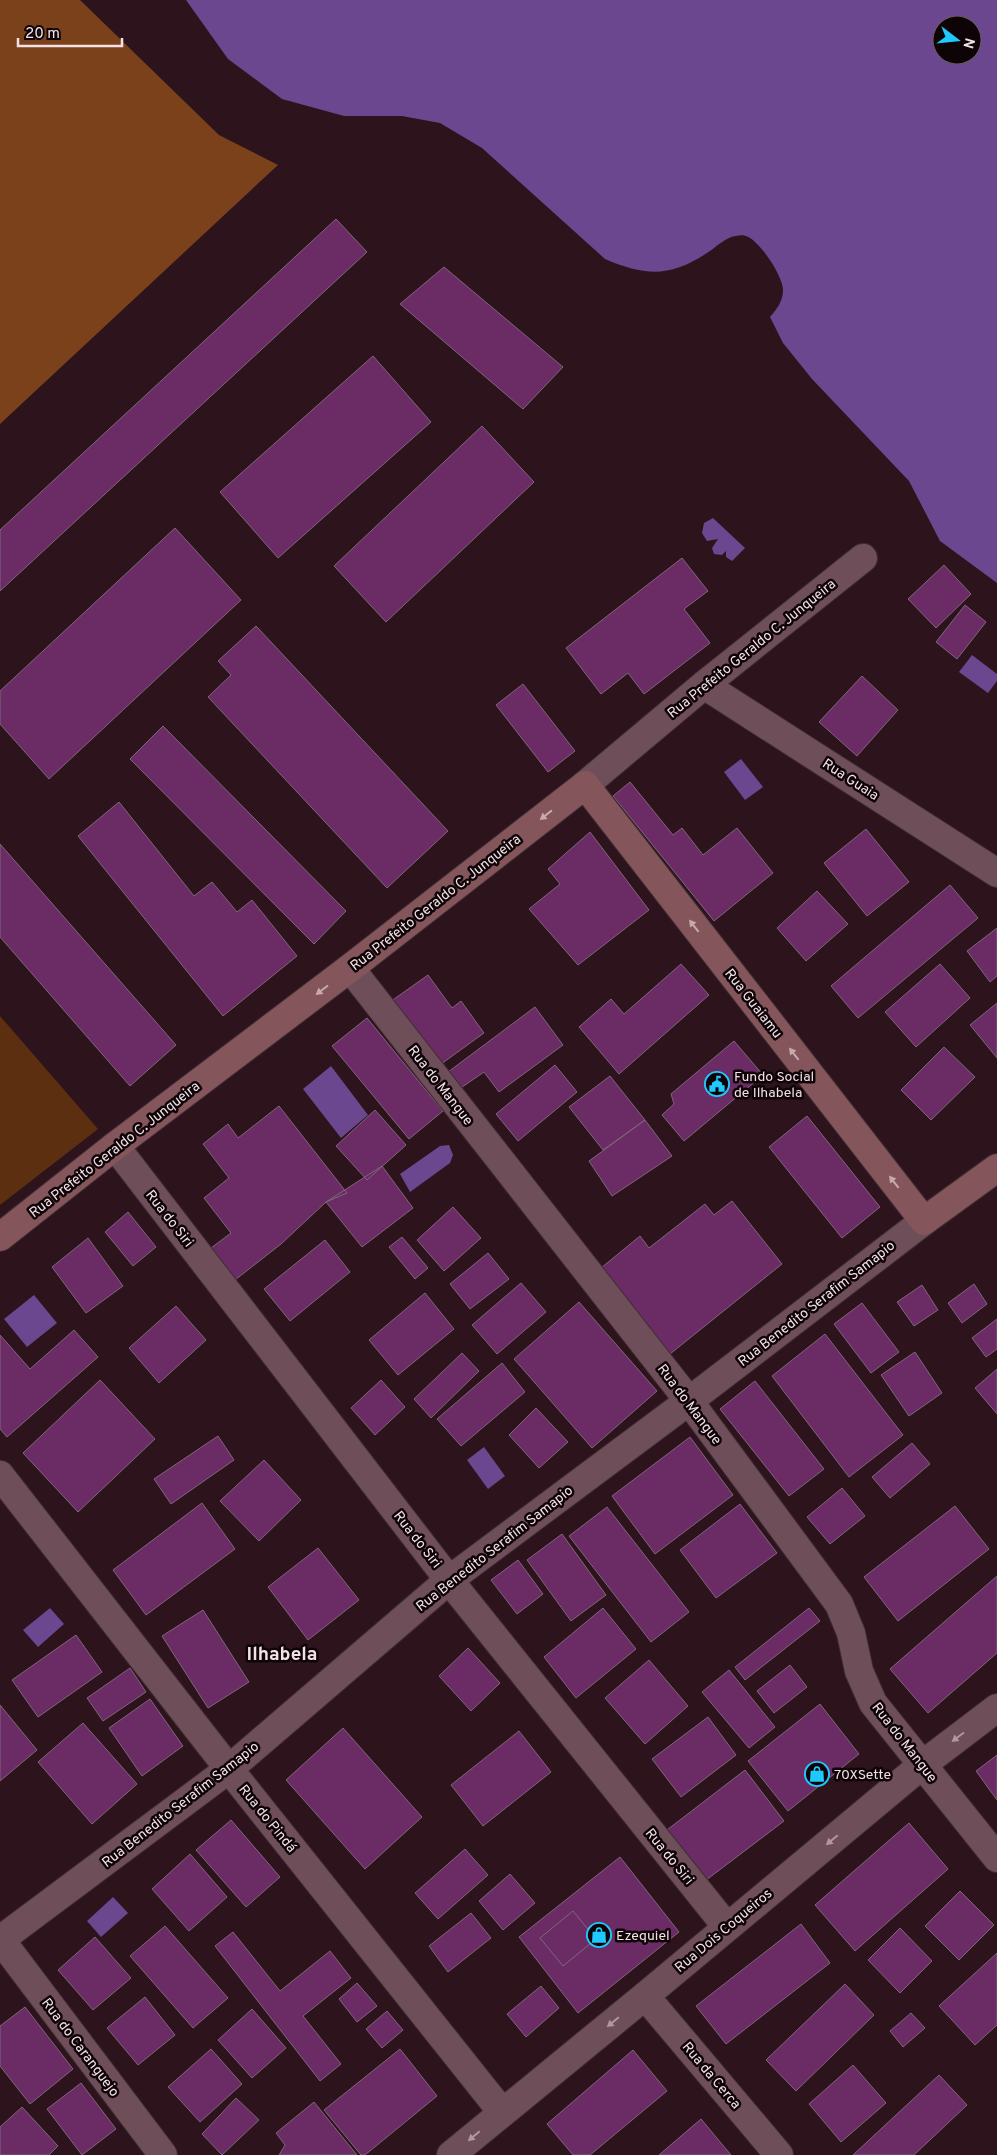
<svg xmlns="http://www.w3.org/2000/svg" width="997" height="2155" viewBox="0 0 997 2155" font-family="Overpass,sans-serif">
	<rect width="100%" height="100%" fill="#2c131c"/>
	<!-- green -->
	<path fill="#5c2f11" d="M0,1016L98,1129L0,1205Z"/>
	<!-- forest -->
	<path fill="#7a411b" d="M0,0H80L219,135L278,165L0,424Z"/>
	<!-- water -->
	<path fill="#6b4790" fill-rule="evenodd" d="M186,0H997V583L940,541L909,481L812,379L783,343L770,317C777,309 783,301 783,290C783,276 760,242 748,237C745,235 740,235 736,236C728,236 717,246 710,251C672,277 647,277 605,259L482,148L440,123L402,116H344L282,99L228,59ZM942,25H972V55H942Z
		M713,518L745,548L732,561L726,557V551L722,555L714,554L712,548L718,539L707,541L702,533L704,523Z
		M972,655L997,674V681L988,693L959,672Z
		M741,759L763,787L745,800L724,772Z
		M331,1066L368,1115L341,1138L303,1089Z
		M449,1145L453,1155L450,1163L410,1192L400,1174L440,1146Z
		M34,1295L57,1323L27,1347L4,1319Z
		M484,1447L505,1476L488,1489L467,1460Z
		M50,1608L64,1624L38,1647L23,1630Z
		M113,1897L128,1913L101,1937L87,1921Z"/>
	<!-- building -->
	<path fill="#6b2c65" stroke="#7f667b" d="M336,219L367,252L0,591V530Z
		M444,267L563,367L523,409L400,304Z
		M373,356L431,422L278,558L220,492Z
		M482,426L534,482L386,622L334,566Z
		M175,528L241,600L49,779L0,724V691Z
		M682,558L708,591L684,609L710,643L644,694L628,673L601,694L566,648Z
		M944,565L971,594L936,628L908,599Z
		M965,605L986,622L957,659L936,642Z
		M256,626L448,831L387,888L208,697L231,675L218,661Z
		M862,676L898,710L857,756L819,722Z
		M523,684L575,751L548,772L496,705Z
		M163,726L346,911L314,944L130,759Z
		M630,782L673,835L682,828L703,855L737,828L773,873L714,921L613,796Z
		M119,802L194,896L212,882L237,912L252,900L297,956L223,1016L78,836Z
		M866,829L909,882L867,916L824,863Z
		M590,832L649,910L578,965L529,909L560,884L548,869Z
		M0,844L176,1045L130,1086L0,937Z
		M950,885L978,918L858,1018L831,986Z
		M817,891L848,924L806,961L777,928Z
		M997,928V976L990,982L967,951Z
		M681,964L709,995L619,1074L579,1027L611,999L624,1014Z
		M940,964L970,998L916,1047L885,1012Z
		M428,975L452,1008L461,1001L484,1033L437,1067L390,1002Z
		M997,1003V1058L970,1025Z
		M535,1007L563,1045L499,1092L484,1072L452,1094L440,1078Z
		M367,1018L443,1111L409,1139L332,1046Z
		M734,1041L763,1075L684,1141L662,1115L674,1104L671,1094Z
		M944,1047L975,1077L931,1120L901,1090Z
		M555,1065L577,1092L518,1141L496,1114Z
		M610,1076L645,1120L603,1150L569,1107Z
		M279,1106L347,1193L326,1202L281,1244L235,1280L211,1248L231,1233L204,1198L229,1178L203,1144L228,1124L238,1138Z
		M375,1110L406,1145L367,1180L336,1146Z
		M807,1116L880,1207L842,1238L769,1147Z
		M645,1120L672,1156L612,1196L589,1161Z
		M382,1166L413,1208L362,1247L326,1202Z
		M732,1201L782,1264L670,1354L601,1268L640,1236L649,1248L705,1204L714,1215Z
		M453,1207L481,1238L444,1271L417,1240Z
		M128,1212L156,1247L133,1266L105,1232Z
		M402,1237L428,1268L415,1279L389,1247Z
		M88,1238L123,1286L86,1313L52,1267Z
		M325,1240L350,1272L290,1321L264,1289Z
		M488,1253L509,1279L470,1309L450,1284Z
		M521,1283L546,1312L497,1354L472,1325Z
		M974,1284L987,1304L962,1323L948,1303Z
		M922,1285L938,1310L914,1326L897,1302Z
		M425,1293L454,1329L398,1375L369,1340Z
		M579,1302L657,1391L592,1448L514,1359Z
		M862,1303L899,1352L871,1373L834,1324Z
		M176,1306L206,1340L159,1383L129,1348Z
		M997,1319V1349L986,1357L972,1338Z
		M74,1330L98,1357L7,1437L0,1429V1335L30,1369Z
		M825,1334L903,1435L849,1477L772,1376Z
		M915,1352L942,1393L909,1416L881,1375Z
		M462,1353L479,1371L431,1418L414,1399Z
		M502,1363L525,1392L461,1446L437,1419Z
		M997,1369V1414L975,1388Z
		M100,1380L155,1439L78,1512L23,1453Z
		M381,1380L405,1407L375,1435L351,1408Z
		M755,1381L824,1469L789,1496L720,1409Z
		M536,1408L568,1442L539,1468L509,1435Z
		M218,1436L234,1460L171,1504L154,1479Z
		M690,1437L733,1495L655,1554L612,1496Z
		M912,1443L930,1464L890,1498L872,1477Z
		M264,1460L301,1500L259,1541L220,1501Z
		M842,1488L865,1516L830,1544L807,1517Z
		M202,1503L235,1549L146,1615L113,1570Z
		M740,1504L777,1553L716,1598L680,1550Z
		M955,1506L989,1549L898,1621L864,1577Z
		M607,1507L689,1612L651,1642L569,1536Z
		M562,1534L606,1595L571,1621L527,1560Z
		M318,1548L359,1600L308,1640L268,1587Z
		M518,1560L543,1594L517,1614L491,1580Z
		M997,1576V1653L928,1713L890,1669Z
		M603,1608L636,1649L576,1698L544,1657Z
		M809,1608L820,1621L745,1680L735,1667Z
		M203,1610L249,1682L208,1708L162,1636Z
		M76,1635L102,1672L38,1717L12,1680Z
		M468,1648L500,1683L471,1711L439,1676Z
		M649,1660L688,1706L645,1744L605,1698Z
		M790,1665L807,1687L774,1713L757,1691Z
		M130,1668L146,1692L103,1721L87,1698Z
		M729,1670L775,1727L749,1748L702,1692Z
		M150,1699L183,1746L142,1776L109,1728Z
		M820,1704L859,1754L788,1811L748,1761Z
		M0,1705L37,1750L0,1781Z
		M708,1717L736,1755L681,1797L652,1759Z
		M83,1723L137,1784L92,1824L38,1762Z
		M343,1728L422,1817L365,1869L286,1780Z
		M519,1731L551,1772L483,1826L451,1785Z
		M997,1755V1800L976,1771Z
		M745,1770L784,1821L701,1884L663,1833Z
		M231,1820L280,1877L246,1907L196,1850Z
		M909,1823L948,1869L855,1951L815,1905Z
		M465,1849L488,1875L438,1919L415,1893Z
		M190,1854L227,1897L189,1931L152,1889Z
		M620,1857L679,1932L578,2013L519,1937Z
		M510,1874L535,1903L503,1930L479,1901Z
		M960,1891L994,1925L959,1960L925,1926Z
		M573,1911L596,1939L563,1966L540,1938Z
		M471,1913L491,1938L448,1972L429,1946Z
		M801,1924L830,1963L726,2044L696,2006Z
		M165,1926L228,1998L193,2028L130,1956Z
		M900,1928L932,1961L900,1993L868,1960Z
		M233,1932L280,1991L330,1951L351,1978L303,2016L341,2064L320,2081L215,1946Z
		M95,1937L131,1978L93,2010L58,1970Z
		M997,1953V2025L975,2045L939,2006Z
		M357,1983L377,2006L357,2022L339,1999Z
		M845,1984L874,2015L796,2091L766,2060Z
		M541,1986L559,2008L526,2037L507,2014Z
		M145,1997L175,2035L138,2065L107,2028Z
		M25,2007L73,2069L30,2104L0,2066V2026Z
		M252,2009L286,2048L252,2078L218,2040Z
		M387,2011L403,2030L382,2048L366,2029Z
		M911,2013L925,2028L903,2047L890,2031Z
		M211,2049L242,2084L200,2122L168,2087Z
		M400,2049L437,2096L365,2155H361L324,2110Z
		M633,2050L667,2091L590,2155H573L547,2124Z
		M853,2065L886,2103L841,2142L809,2104Z
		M939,2075L967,2105L914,2155H853Z
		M81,2083L116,2129L82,2155L47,2109Z
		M236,2098L259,2120L222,2155L202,2134Z
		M314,2102L357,2155H279L285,2145L276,2133Z
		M22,2107L58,2146L49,2155H0V2127Z
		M701,2119L731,2155H659Z"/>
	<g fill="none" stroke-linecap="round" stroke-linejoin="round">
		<defs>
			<path id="street" d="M704,685L997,873
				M585,785L704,685L863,558
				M350,968L689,1401L839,1604L851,1633L859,1671L873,1703L997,1858
				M115,1146L449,1580L727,1927
				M0,1475L229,1769L502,2112
				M0,1939L163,2155
				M0,1940L229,1769L449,1580L689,1401L924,1221
				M645,1996L779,2155
				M451,2155L645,1996L922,1765L997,1708"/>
			<path id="secondary" d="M0,1237L115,1146L350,968L585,785L924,1221L997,1168"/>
		</defs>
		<!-- street casing -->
		<use href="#street" stroke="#402e34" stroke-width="30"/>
		<!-- secondary casing -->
		<use href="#secondary" stroke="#402e34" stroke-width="30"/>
		<!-- street -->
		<use href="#street" stroke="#6e4f59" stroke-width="28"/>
		<!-- secondary -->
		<use href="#secondary" stroke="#84565c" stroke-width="28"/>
	</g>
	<!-- one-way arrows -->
	<defs><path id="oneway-solid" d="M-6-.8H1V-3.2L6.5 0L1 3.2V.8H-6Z" transform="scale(1.25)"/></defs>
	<g fill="#c7a9af">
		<use href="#oneway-solid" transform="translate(546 815) rotate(142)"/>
		<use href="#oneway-solid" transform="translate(694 926) rotate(-128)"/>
		<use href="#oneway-solid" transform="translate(322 990) rotate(143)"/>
		<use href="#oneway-solid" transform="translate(794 1054) rotate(-128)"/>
		<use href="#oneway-solid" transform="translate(894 1182) rotate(-128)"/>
	</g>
	<g fill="#b098a0">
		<use href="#oneway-solid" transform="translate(958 1737) rotate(143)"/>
		<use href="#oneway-solid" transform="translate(832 1840) rotate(140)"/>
		<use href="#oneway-solid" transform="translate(613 2022) rotate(141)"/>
		<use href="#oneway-solid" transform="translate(474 2136) rotate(140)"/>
	</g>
	<!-- icons -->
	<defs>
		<symbol id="civic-ring" viewBox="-11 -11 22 22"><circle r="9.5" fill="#0e0407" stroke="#20c9fd" stroke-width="1.5"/><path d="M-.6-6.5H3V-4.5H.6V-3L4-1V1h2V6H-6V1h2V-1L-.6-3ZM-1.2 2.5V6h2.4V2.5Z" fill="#20c9fd"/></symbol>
		<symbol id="shop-ring" viewBox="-11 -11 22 22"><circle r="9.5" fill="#0e0407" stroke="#20c9fd" stroke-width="1.5"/><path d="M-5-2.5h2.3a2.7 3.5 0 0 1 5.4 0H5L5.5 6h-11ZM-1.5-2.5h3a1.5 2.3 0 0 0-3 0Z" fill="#20c9fd"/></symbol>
	</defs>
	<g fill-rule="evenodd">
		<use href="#civic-ring" x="703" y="1070" width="28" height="28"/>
		<use href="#shop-ring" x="803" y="1760" width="28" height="28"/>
		<use href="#shop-ring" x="585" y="1921" width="28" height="28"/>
	</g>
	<g text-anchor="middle" stroke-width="5" stroke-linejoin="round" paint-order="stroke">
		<!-- street labels -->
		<g font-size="14" fill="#f3e1e6" stroke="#0e0407">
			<text transform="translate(751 648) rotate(-39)" y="5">Rua Prefeito Geraldo C. Junqueira</text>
			<text transform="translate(851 779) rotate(33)" y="5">Rua Guaia</text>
			<text transform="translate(435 902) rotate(-38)" y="5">Rua Prefeito Geraldo C. Junqueira</text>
			<text transform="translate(754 1003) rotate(52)" y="5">Rua Guaiamu</text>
			<text transform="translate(441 1085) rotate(52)" y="5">Rua do Mangue</text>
			<text transform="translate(114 1149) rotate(-38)" y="5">Rua Prefeito Geraldo C. Junqueira</text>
			<text transform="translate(170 1218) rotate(52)" y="5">Rua do Siri</text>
			<text transform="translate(816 1303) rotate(-38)" y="5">Rua Benedito Serafim Samapio</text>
			<text transform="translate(690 1404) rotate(53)" y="5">Rua do Mangue</text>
			<text transform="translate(418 1539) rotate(52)" y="5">Rua do Siri</text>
			<text transform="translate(494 1548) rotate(-38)" y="5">Rua Benedito Serafim Samapio</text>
			<text transform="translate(905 1742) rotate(52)" y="5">Rua do Mangue</text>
			<text transform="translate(180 1804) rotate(-38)" y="5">Rua Benedito Serafim Samapio</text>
			<text transform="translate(268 1818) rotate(51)" y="5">Rua do Pindá</text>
			<text transform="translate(670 1856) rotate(51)" y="5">Rua do Siri</text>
			<text transform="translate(723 1930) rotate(-40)" y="5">Rua Dois Coqueiros</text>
			<text transform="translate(81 2047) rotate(53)" y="5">Rua do Caranguejo</text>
			<text transform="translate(712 2075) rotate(50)" y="5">Rua da Cerca</text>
		</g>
		<!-- poi labels -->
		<g font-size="14" fill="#f3e1e6" stroke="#0e0407" text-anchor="start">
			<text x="734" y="1081">Fundo Social<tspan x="734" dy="16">de Ilhabela</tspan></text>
			<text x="834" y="1779">70XSette</text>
			<text x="616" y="1940">Ezequiel</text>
		</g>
		<!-- district labels -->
		<g font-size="19" font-weight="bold" fill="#f3e1e6" stroke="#0e0407">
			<text x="282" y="1660">Ilhabela</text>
		</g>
	</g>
	<!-- north arrow -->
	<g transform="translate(957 40) rotate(106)"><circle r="24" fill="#0e0407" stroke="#6a5c60"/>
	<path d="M0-4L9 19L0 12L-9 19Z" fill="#20c9fd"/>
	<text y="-8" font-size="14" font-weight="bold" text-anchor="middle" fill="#f3e1e6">N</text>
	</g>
	<!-- scale -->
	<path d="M18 38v8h104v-8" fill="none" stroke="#f3e1e6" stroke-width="2.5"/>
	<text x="25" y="38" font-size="15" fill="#f3e1e6" stroke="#0e0407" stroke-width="4" paint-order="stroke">20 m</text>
</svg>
